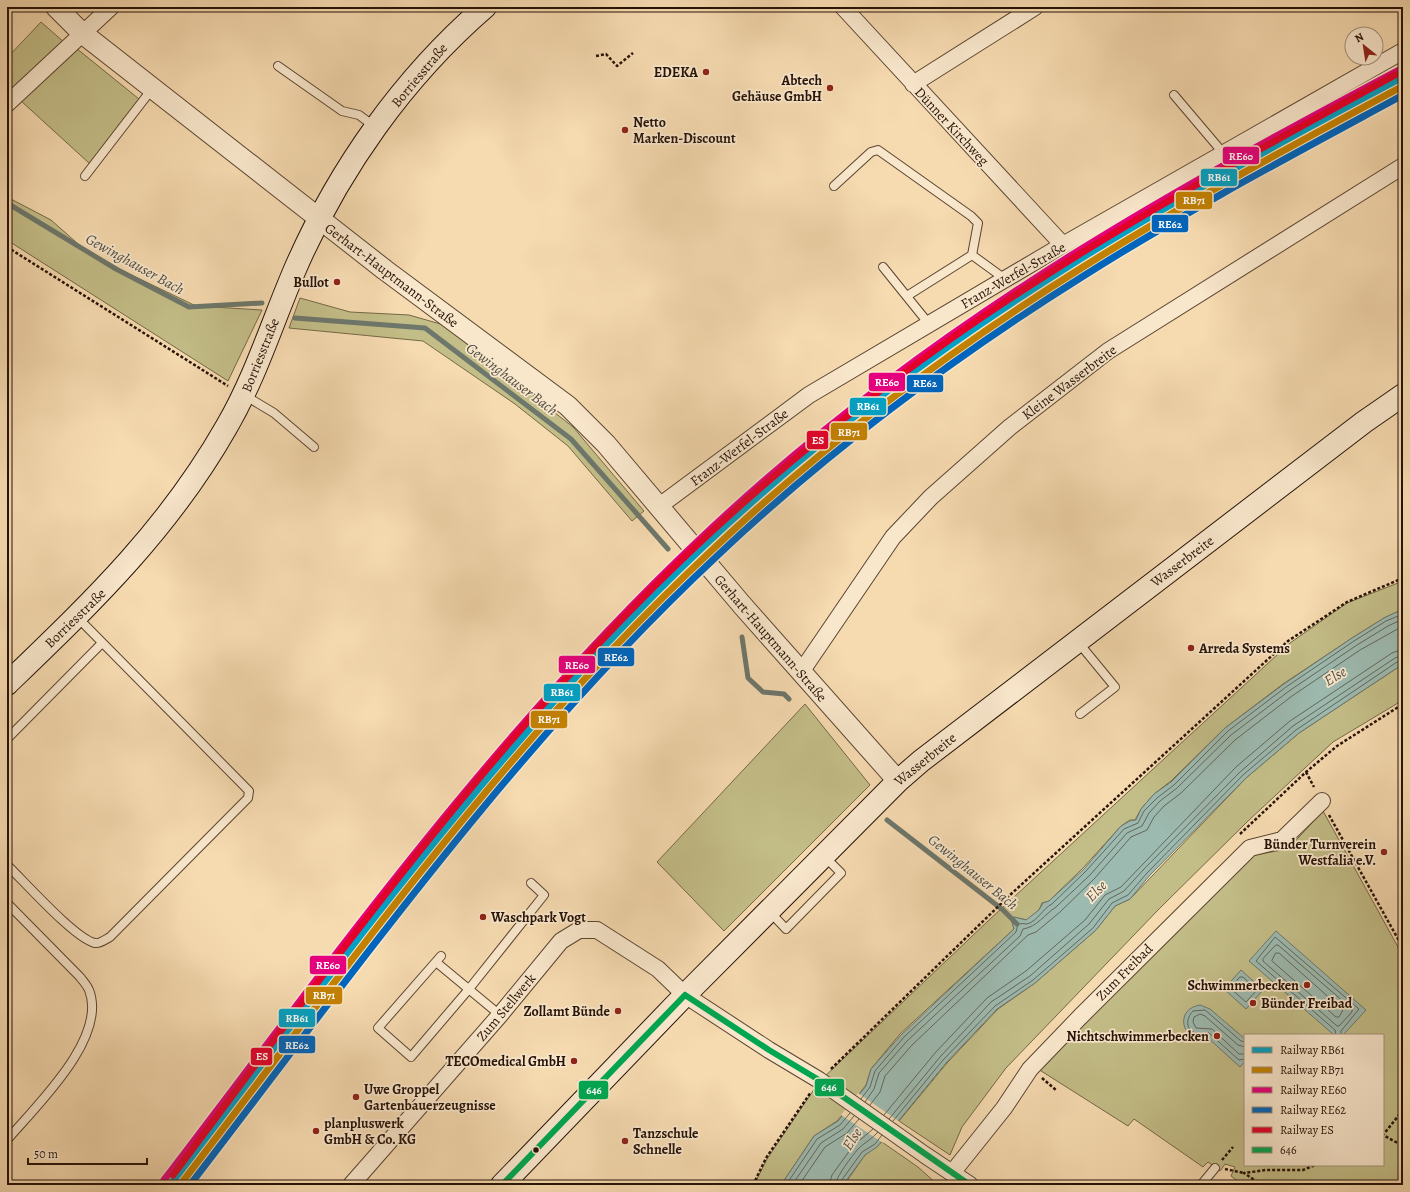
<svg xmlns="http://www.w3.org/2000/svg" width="1410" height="1192" viewBox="0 0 1410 1192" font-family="Alegreya,serif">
	<rect width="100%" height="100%" fill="#f6dab0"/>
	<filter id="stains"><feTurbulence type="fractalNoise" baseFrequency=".005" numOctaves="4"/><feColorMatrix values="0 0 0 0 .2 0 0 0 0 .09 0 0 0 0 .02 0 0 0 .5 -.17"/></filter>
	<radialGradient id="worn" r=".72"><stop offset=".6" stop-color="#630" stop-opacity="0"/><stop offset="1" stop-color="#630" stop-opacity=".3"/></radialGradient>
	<!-- green -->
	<path fill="#c3bd87" stroke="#746847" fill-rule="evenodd" d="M41,22L65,43L7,98V58Z
		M76,48L139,99L90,164L20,100Z
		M7,197L51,220L85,250L117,268L196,306L262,310L228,381L7,240Z
		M300,298L350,312L409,315L444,325L573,427L644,511L632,521L568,446L515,404L423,341L289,328Z
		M1403,581V609L1384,618L1352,638L1283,684L1225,728L1171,781L1154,794L1141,809L1135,820H1130L1121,826L1083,868L1049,901L1042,903L1039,910L1027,920L1013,917L1012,922L1014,929L900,1034L871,1069L866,1085L852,1103L821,1080L989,920L1290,643L1347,603Z
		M1403,664V700L1333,742L1248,821L1159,909L1006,1068L962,1127L950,1155L899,1121L947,1063L998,1009L1035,983L1096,930L1115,906L1130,899L1246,778L1299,733Z
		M805,704L870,785L724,931L657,862Z
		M1323,811L1403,956V1185H1243L1231,1176L1235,1167L1225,1164L1220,1171L1208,1162L1203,1167L1134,1119L1128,1126L1038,1069L1249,856L1288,849ZM1245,1035H1383V1165H1245Z
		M819,1082L852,1104L837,1121L814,1136L781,1185H754L767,1159Z
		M882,1142L918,1167L938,1185H844L865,1155Z"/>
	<!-- water -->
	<path fill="#9dbab0" stroke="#6d776c" d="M1403,609V664L1299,733L1246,778L1150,875L1130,899L1115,906L1096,930L1035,983L997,1009L946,1063L877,1147L865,1155L843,1185H781L814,1136L838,1121L866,1086L871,1069L901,1035L1014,929L1012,922L1014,917L1026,920L1039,910L1043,903L1049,901L1084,869L1121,826L1130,821L1136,820L1141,809L1154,794L1171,782L1225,728L1284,684L1352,638L1384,618Z
		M1276,931L1366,1010L1343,1035H1334L1249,961Z
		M1241,970L1263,990L1246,1009L1224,989Z
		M1200,1005L1210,1009L1245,1039V1061L1240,1067L1207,1037C1181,1043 1174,1009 1200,1005Z"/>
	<!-- pier -->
	<path fill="#f6dab0" d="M858,1093L900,1122L883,1143L841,1115Z"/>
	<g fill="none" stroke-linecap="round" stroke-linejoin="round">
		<!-- shore -->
		<path stroke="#62665c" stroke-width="1" d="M1276,945H1278L1352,1009V1012L1339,1026H1337L1263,961V959Z
			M1276,953H1279L1343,1010L1339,1017H1336L1272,961Z
			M1240,977H1243L1257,990L1246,1002L1231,989Z
			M1336,1035L1335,1030L1256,961L1275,937L1359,1009L1341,1031V1035
			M1245,1042L1241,1041L1205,1010L1193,1011C1186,1018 1185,1030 1196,1033C1200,1035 1205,1033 1209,1033L1239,1060L1245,1059
			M1245,1047L1238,1045L1205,1016L1200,1014L1194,1017L1193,1022L1196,1028L1212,1029L1239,1054H1245
			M861,1099L870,1087L875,1071L904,1037L1016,932L1018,924C1021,923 1025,924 1027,924C1038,921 1043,908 1052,904L1086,871L1124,829L1138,823L1144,811L1157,798L1174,785L1228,731L1286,687L1354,641L1386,621L1403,614
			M865,1102L874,1089L879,1073L907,1041L1020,936L1023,929C1037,927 1045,914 1056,907L1090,875L1127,833L1142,826L1149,813L1160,801L1177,788L1231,735L1289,691L1357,645L1388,626L1403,619
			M870,1105L880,1092L885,1076L912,1045L1028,935L1036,932L1060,912L1094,879L1131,837L1147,830L1154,817L1164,806L1181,793L1235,740L1292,696L1360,650L1403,626
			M884,1115L935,1053L987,998L1026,971L1085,920L1105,895L1121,887L1236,767L1290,721L1392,653L1403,649
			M889,1119L940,1057L991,1002L1030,976L1089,924L1109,899L1124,891L1144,869L1240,772L1293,726L1395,658L1403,655
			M893,1121L943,1060L995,1006L1033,980L1093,928L1112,903L1128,895L1147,873L1243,775L1296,730L1397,662L1403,660
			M786,1185L817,1139L840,1125L850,1113
			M792,1185L821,1143L843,1129L854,1116
			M799,1185L825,1147L847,1133L859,1119
			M829,1185L832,1175L853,1146L873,1129
			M835,1185C836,1177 852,1156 858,1149C864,1143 872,1139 878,1132
			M841,1185V1181L862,1152L875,1144L882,1135"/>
		<!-- stream -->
		<path stroke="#6d776c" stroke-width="5" d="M7,203L116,269L189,307L262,303
			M295,318L425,328L571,439L668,549
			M742,637L748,678L763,692L784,694L789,699
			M887,820L1003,910L1017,924"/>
		<defs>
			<path id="service" d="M278,66L342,111L359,115L375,127
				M1174,95L1224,154
				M85,176L152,89
				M834,186L871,152L878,150L971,216L978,223L972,255L1005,279
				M883,267L929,324
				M907,296L972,255
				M244,395L274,413L314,447
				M1078,642L1115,687L1080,714
				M7,739L102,643
				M7,865C24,881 75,939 95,943C100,944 106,939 110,937L248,798L249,791L77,617
				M7,903L80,977C83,981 87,985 89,990C108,1038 36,1106 7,1140
				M769,911L786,929L841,873L824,856
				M441,956L378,1028L411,1057L469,989L544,895L531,883
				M436,962L500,1015
				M1201,1185L1215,1168"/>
			<path id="minor" d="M843,7L1063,245
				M913,84L1035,7
				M7,104L111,7
				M658,507L809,395L1063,245L1403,51
				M801,672L893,537L931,497L1010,427L1108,351L1403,166
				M952,1173L1004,1108L1030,1069L1080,1017L1250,848L1282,840L1322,801
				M351,1185L500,1015L561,941L579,930H597L658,969L685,995L769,1050L819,1080L925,1155L970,1185"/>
			<path id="tertiary" d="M56,7L82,33L385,270L568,406L606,444L742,605L898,781"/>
			<path id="secondary" d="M7,684C92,602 168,530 227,426C256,376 273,320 296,267C339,169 403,78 485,7
				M502,1185L685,995L898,781L921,761L1364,422L1403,395"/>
		</defs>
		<!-- service casing -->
		<use href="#service" stroke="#5a4431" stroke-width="10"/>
		<!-- minor casing -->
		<use href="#minor" stroke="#5a4431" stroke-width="18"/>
		<!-- tertiary casing -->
		<use href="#tertiary" stroke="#5a4431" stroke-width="22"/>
		<!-- secondary casing -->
		<use href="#secondary" stroke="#261207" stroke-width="24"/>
		<!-- path -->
		<path stroke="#261207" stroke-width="2.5" stroke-dasharray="3 2" stroke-linecap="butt" d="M596,56L606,54L617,66L633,53
			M7,247L228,386
			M1306,772L1314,787
			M1329,815L1403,948
			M1240,834L1306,772L1337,746L1403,704
			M831,1069L1010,895L1288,641L1347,602L1403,578
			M1042,1078L1056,1090
			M1403,1110L1383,1135L1403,1146
			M1222,1160L1233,1147
			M1225,1169L1244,1173
			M753,1185L766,1158L811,1092
			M1262,1185L1244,1173L1266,1170H1303L1315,1165"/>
		<!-- service -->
		<use href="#service" stroke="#f9e7cc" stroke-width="8"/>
		<!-- minor -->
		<use href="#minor" stroke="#f9e7cc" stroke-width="16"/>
		<!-- tertiary -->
		<use href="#tertiary" stroke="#f9e7cc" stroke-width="20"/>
		<!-- secondary -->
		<use href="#secondary" stroke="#f9e7cc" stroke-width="22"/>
		<defs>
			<path id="bus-1" d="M685,995L769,1050L819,1080L970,1185
				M502,1185L685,995"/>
		</defs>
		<!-- bus-1 casing -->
		<use href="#bus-1" stroke="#f9e7cc" stroke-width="9"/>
		<!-- bus-1 -->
		<use href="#bus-1" stroke="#00a651" stroke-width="6"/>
		<defs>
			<path id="rail-1" d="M170,1185C339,964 502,737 705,545C819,437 947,342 1080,259C1185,194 1294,135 1403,77"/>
			<path id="rail-2" d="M180,1185C348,966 509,740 711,551C824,444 950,350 1083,267C1187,202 1295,144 1403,86"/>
			<path id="rail-3" d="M164,1180C333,959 496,731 700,539C814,431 942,336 1075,253C1181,187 1290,128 1399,70"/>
			<path id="rail-4" d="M190,1185C357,968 516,744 717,556C829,450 954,357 1085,275C1188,210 1296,153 1403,95"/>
			<path id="rail-5" d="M173,1175C353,935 530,687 759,489C847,413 941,342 1040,279C1155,205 1275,141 1395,75"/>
		</defs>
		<!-- rail-1 casing -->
		<use href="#rail-1" stroke="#f9e7cc" stroke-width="10"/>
		<!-- rail-2 casing -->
		<use href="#rail-2" stroke="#f9e7cc" stroke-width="10"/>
		<!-- rail-3 casing -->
		<use href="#rail-3" stroke="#f9e7cc" stroke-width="10"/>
		<!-- rail-4 casing -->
		<use href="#rail-4" stroke="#f9e7cc" stroke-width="10"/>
		<!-- rail-5 casing -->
		<use href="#rail-5" stroke="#f9e7cc" stroke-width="10"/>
		<!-- rail-1 -->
		<use href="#rail-1" stroke="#02a1c4" stroke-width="7"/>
		<!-- rail-2 -->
		<use href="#rail-2" stroke="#c38102" stroke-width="7"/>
		<!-- rail-3 -->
		<use href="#rail-3" stroke="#e5007d" stroke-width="7"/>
		<!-- rail-4 -->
		<use href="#rail-4" stroke="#0065bd" stroke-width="7"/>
		<!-- rail-5 -->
		<use href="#rail-5" stroke="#e4002b" stroke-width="7"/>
	</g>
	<!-- markers -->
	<g fill="#8f2418" stroke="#f9e7cc" stroke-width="1.5">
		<circle cx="706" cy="72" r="4"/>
		<circle cx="830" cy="88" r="4"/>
		<circle cx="625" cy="130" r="4"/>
		<circle cx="337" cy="282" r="4"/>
		<circle cx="1191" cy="648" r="4"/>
		<circle cx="1384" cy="852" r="4"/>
		<circle cx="483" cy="917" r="4"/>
		<circle cx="1307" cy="985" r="4"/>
		<circle cx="1253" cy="1003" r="4"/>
		<circle cx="618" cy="1011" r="4"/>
		<circle cx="1217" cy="1036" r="4"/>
		<circle cx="574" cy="1061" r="4"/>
		<circle cx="356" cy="1097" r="4"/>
		<circle cx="316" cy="1131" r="4"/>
		<circle cx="625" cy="1141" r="4"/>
	</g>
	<circle fill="#261207" stroke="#f9e7cc" stroke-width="1.5" cx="536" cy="1150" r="3.5"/>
	<g text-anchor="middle" stroke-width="3.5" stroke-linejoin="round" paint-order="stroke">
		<!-- poi labels -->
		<g font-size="14" font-weight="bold" fill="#261207" stroke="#f9e7cc" text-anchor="end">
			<text x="698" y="77">EDEKA</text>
			<text x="822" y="85">Abtech<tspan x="822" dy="16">Gehäuse GmbH</tspan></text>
			<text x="633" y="127" text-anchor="start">Netto<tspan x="633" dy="16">Marken-Discount</tspan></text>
			<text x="329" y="287">Bullot</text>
			<text x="1199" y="653" text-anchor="start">Arreda Systems</text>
			<text x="1376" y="849">Bünder Turnverein<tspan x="1376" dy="16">Westfalia e.V.</tspan></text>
			<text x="491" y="922" text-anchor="start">Waschpark Vogt</text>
			<text x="1299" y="990">Schwimmerbecken</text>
			<text x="1261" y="1008" text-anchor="start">Bünder Freibad</text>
			<text x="610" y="1016">Zollamt Bünde</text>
			<text x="1209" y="1041">Nichtschwimmerbecken</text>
			<text x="566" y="1066">TECOmedical GmbH</text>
			<text x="364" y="1094" text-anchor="start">Uwe Groppel<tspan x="364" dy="16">Gartenbauerzeugnisse</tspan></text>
			<text x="324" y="1128" text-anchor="start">planpluswerk<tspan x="324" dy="16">GmbH &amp; Co. KG</tspan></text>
			<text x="633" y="1138" text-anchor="start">Tanzschule<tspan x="633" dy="16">Schnelle</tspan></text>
		</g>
		<!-- street labels -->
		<g font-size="14" fill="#261207" stroke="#f9e7cc">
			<text transform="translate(419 75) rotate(-50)" y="5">Borriesstraße</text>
			<text transform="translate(952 126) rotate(47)" y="5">Dünner Kirchweg</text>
			<text transform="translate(392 275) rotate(37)" y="5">Gerhart-Hauptmann-Straße</text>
			<text transform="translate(1013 275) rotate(-30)" y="5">Franz-Werfel-Straße</text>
			<text transform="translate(260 355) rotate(-68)" y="5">Borriesstraße</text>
			<text transform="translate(1069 382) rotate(-37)" y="5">Kleine Wasserbreite</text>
			<text transform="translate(739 447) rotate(-37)" y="5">Franz-Werfel-Straße</text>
			<text transform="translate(1182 561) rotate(-37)" y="5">Wasserbreite</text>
			<text transform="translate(75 618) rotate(-44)" y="5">Borriesstraße</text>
			<text transform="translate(771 638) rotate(49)" y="5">Gerhart-Hauptmann-Straße</text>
			<text transform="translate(925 759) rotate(-39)" y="5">Wasserbreite</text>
			<text transform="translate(1124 972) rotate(-45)" y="5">Zum Freibad</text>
			<text transform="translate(506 1007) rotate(-50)" y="5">Zum Stellwerk</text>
		</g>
		<!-- water labels -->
		<g font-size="15" font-style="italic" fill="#504d42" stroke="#f9e7cc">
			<text transform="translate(135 264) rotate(29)" y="5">Gewinghauser Bach</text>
			<text transform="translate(512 379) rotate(37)" y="5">Gewinghauser Bach</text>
			<text transform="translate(1335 676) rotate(-31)" y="5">Else</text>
			<text transform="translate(973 872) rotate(39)" y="5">Gewinghauser Bach</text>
			<text transform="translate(1096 891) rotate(-45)" y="5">Else</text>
			<text transform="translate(852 1139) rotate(-57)" y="5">Else</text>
		</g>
	</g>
	<g stroke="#f9e7cc" stroke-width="1.5">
		<rect x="1222" y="146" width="38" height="19" rx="4" fill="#e5007d"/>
		<rect x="1200" y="168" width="38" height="19" rx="4" fill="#02a1c4"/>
		<rect x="1175" y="191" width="38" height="19" rx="4" fill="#c38102"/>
		<rect x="1151" y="214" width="38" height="19" rx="4" fill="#0065bd"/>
		<rect x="868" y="372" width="38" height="20" rx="4" fill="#e5007d"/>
		<rect x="906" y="374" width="38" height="19" rx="4" fill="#0065bd"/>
		<rect x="849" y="397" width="38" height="19" rx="4" fill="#02a1c4"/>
		<rect x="830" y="422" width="38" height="19" rx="4" fill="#c38102"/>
		<rect x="806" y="430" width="23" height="20" rx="4" fill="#e4002b"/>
		<rect x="597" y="647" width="38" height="20" rx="4" fill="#0065bd"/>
		<rect x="558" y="655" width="38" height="19" rx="4" fill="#e5007d"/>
		<rect x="543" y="683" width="38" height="19" rx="4" fill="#02a1c4"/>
		<rect x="530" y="710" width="38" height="19" rx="4" fill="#c38102"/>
		<rect x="309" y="955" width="38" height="20" rx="4" fill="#e5007d"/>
		<rect x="305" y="986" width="38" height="19" rx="4" fill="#c38102"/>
		<rect x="278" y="1008" width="38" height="20" rx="4" fill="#02a1c4"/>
		<rect x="278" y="1035" width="38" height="19" rx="4" fill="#0065bd"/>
		<rect x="250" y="1047" width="23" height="19" rx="4" fill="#e4002b"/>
		<rect x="814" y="1078" width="31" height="19" rx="4" fill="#00a651"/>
		<rect x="578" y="1080" width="31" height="20" rx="4" fill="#00a651"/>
	</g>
	<g font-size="11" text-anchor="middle" font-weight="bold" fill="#fff">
		<text x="1241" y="160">RE60</text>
		<text x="1219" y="181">RB61</text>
		<text x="1194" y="204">RB71</text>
		<text x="1170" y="228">RE62</text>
		<text x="887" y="386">RE60</text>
		<text x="925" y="387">RE62</text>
		<text x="868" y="410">RB61</text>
		<text x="849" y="436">RB71</text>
		<text x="818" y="444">ES</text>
		<text x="616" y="661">RE62</text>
		<text x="577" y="669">RE60</text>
		<text x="562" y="696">RB61</text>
		<text x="549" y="723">RB71</text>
		<text x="328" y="969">RE60</text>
		<text x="324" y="999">RB71</text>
		<text x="297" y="1022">RB61</text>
		<text x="297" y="1049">RE62</text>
		<text x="262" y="1060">ES</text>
		<text x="829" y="1091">646</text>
		<text x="594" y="1094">646</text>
	</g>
	<!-- margin -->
	<rect width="1410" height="1192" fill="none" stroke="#f6dab0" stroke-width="24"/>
	<rect x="8" y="8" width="1394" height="1176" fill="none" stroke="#261207" stroke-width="2"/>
	<rect x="12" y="12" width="1386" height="1168" fill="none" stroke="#261207"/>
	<!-- legend -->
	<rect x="1244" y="1034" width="140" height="132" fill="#f9e7cc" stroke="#a5927d"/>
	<rect x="1252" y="1047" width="20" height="6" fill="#02a1c4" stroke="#a5927d"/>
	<text x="1280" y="1054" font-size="12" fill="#261207">Railway RB61</text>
	<rect x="1252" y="1067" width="20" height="6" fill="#c38102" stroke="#a5927d"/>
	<text x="1280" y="1074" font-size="12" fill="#261207">Railway RB71</text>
	<rect x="1252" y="1087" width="20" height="6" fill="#e5007d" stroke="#a5927d"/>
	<text x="1280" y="1094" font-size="12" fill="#261207">Railway RE60</text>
	<rect x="1252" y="1107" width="20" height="6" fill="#0065bd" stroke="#a5927d"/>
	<text x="1280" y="1114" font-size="12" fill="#261207">Railway RE62</text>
	<rect x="1252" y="1127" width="20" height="6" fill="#e4002b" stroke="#a5927d"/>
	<text x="1280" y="1134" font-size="12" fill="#261207">Railway ES</text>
	<rect x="1252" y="1147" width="20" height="6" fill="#00a651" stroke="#a5927d"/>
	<text x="1280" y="1154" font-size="12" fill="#261207">646</text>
	<!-- north arrow -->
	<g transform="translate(1364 46) rotate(330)"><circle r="19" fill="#f9e7cc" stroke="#a5927d"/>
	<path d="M0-3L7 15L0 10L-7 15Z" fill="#8f2418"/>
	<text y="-6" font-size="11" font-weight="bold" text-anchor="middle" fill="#261207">N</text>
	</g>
	<!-- scale -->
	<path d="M28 1158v6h119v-6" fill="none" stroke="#261207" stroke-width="2"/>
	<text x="34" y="1158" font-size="12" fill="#261207" stroke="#f9e7cc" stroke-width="3" paint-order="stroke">50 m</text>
	<rect width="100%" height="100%" filter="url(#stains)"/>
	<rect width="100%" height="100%" fill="url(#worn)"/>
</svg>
